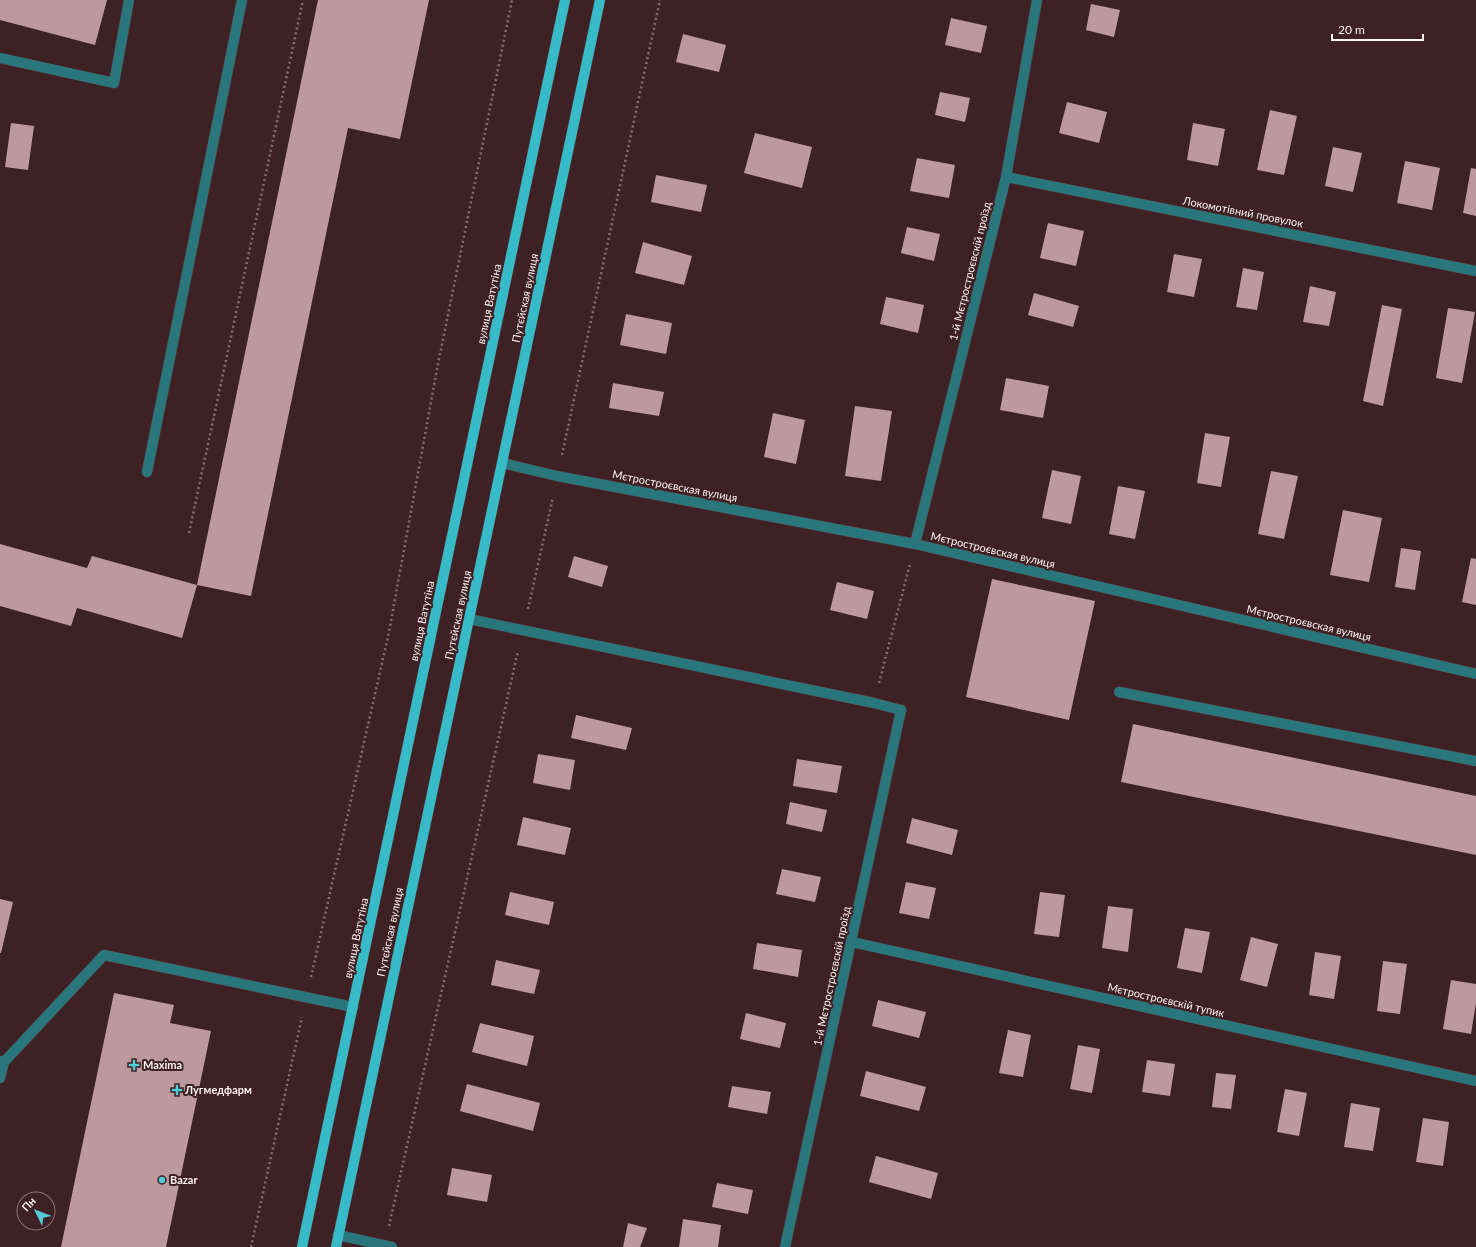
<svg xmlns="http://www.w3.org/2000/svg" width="1476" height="1247" viewBox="0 0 1476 1247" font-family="Lato,sans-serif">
	<rect width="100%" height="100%" fill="#3d2125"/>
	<!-- building -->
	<path fill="#bc999c" d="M0,0H107L95,45L0,20Z
		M318,0H429L400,139L348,128L251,596L197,585Z
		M1091,4L1120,10L1114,37L1086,30Z
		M951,18L987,26L981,53L945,45Z
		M683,34L726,45L719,72L676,62Z
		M940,92L970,98L965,122L935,115Z
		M1067,102L1107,112L1099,143L1059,133Z
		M1270,110L1297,116L1284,175L1257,170Z
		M11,123L34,126L28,170L5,167Z
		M1193,123L1225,129L1218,166L1187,160Z
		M755,133L812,147L802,188L744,173Z
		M1333,147L1362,153L1353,192L1325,186Z
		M917,158L955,165L949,198L910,191Z
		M1405,161L1440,168L1432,210L1397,203Z
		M1471,168L1476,169V216L1463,213Z
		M656,175L707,185L701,212L651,202Z
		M1048,223L1084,231L1076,266L1040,258Z
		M907,227L940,234L934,261L901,253Z
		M643,242L692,256L684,285L635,273Z
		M1174,254L1202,259L1194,297L1167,292Z
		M1243,268L1264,272L1257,310L1236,307Z
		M1310,286L1336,292L1329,326L1303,322Z
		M1034,293L1079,306L1073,327L1028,315Z
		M886,297L924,305L918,333L880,324Z
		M1382,305L1402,309L1383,406L1363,401Z
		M1448,308L1475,312L1462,383L1436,378Z
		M626,314L672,323L666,354L620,345Z
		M1006,378L1049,386L1043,418L1000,410Z
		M613,383L664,392L659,416L609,408Z
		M855,406L892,411L881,481L845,476Z
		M773,413L805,420L796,464L764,457Z
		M1205,433L1230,437L1221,487L1197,483Z
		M1052,470L1081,476L1071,524L1042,518Z
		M1271,471L1298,476L1284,539L1258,534Z
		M1118,486L1145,491L1135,539L1109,534Z
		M1343,510L1382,518L1369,582L1330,575Z
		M0,544L87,568L92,556L197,585L182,638L77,608L71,626L0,606Z
		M1401,548L1421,551L1415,590L1395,587Z
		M574,556L608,566L602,587L568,577Z
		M1471,558L1476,559V605L1462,602Z
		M992,579L1095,601L1069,720L966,697Z
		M837,582L874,591L867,619L830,610Z
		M576,715L632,728L626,750L571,738Z
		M1133,724L1476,796V855L1121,782Z
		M538,754L575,760L570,790L533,783Z
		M797,759L842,766L837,793L793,786Z
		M790,802L827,810L822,832L786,824Z
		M523,817L571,828L565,855L517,845Z
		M912,818L958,830L952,855L906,843Z
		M782,869L821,877L815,902L776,894Z
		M906,882L936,888L929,919L899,913Z
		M510,892L554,902L549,925L505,915Z
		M1040,892L1065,895L1059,937L1034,934Z
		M0,899L13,902L1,953H0Z
		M1108,906L1133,909L1128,952L1102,948Z
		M1185,928L1210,932L1202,973L1177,968Z
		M1251,937L1278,944L1267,987L1240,980Z
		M757,943L802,950L798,977L753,969Z
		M1315,952L1341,956L1334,999L1309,995Z
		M496,960L540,970L534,994L491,985Z
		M1383,961L1407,964L1400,1014L1377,1011Z
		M1451,980L1476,984V1003L1471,1034L1443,1029Z
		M114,993L174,1005L170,1023L211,1031L166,1247H61Z
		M878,1000L926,1012L919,1038L872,1026Z
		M746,1013L786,1023L780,1048L740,1039Z
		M480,1023L534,1036L527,1066L472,1052Z
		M1008,1030L1031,1035L1023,1077L999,1073Z
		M1078,1045L1100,1049L1092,1093L1070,1089Z
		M1147,1060L1175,1064L1170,1096L1142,1092Z
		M866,1071L926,1087L919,1111L860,1096Z
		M1216,1073L1236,1075L1231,1109L1212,1107Z
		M467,1084L540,1103L533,1131L460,1111Z
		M732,1086L771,1092L767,1114L728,1107Z
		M1285,1089L1307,1093L1299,1136L1277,1132Z
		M1351,1103L1380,1108L1373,1151L1344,1147Z
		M1423,1118L1449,1122L1443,1166L1416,1162Z
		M876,1156L938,1173L931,1199L869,1182Z
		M452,1168L492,1175L487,1202L447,1195Z
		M717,1183L753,1190L748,1214L712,1207Z
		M683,1219L721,1225L718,1247H679Z
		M628,1223L647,1228L640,1247H623Z"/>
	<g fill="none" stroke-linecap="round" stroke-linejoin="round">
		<defs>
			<path id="lane" d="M0,58L114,83L129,0
				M147,472L242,0
				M469,619L874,703L901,710
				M1119,692L1476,761
				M0,1061L4,1062L104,955L353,1007
				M0,1078L4,1062"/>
			<path id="street" d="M1006,177L1476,271
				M502,463L557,476L915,544L1476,674
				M915,544L1006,177L1037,0
				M852,942L1476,1081
				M338,1235L392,1247
				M785,1247L901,710"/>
			<path id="primary" d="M302,1247L565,0
				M336,1247L600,0"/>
		</defs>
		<!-- lane casing -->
		<use href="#lane" stroke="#583e42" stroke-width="11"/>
		<!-- street casing -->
		<use href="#street" stroke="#583e42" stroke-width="11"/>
		<!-- primary casing -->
		<use href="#primary" stroke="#583e42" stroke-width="11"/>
		<!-- path -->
		<path stroke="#857073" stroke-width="2.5" stroke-dasharray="2 3" stroke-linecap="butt" d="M562,455L660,0
			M189,533L303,0
			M528,609L553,497
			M879,683L910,564
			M311,977L389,632L437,369L512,0
			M389,1226L518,651
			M251,1247L302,1017"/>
		<!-- lane -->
		<use href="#lane" stroke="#2a767d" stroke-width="10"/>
		<!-- street -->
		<use href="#street" stroke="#2a767d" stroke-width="10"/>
		<!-- primary -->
		<use href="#primary" stroke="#38bbc8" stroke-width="10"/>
	</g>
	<!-- markers -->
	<g fill="#52cbd8" stroke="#3d2125" stroke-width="1.5">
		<path d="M132 1059h4v4h4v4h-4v4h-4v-4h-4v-4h4z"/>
		<path d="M175 1084h4v4h4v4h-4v4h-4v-4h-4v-4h4z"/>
		<circle cx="162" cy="1180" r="4"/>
	</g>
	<g text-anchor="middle" stroke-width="4" stroke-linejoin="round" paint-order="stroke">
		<!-- street labels -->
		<g font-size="11" fill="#fdf2f3" stroke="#3d2125">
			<text transform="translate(1243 212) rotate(11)" y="4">Локомотівний провулок</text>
			<text transform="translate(970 271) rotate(-76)" y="4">1-й Мєтростроєвскій проїзд</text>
			<text transform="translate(525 298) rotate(-78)" y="4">Путєйская вулиця</text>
			<text transform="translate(489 304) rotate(-78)" y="4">вулиця Ватутіна</text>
			<text transform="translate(675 486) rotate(11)" y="4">Мєтростроєвская вулиця</text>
			<text transform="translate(993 550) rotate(13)" y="4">Мєтростроєвская вулиця</text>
			<text transform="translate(458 615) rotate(-78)" y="4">Путєйская вулиця</text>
			<text transform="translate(422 621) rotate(-78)" y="4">вулиця Ватутіна</text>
			<text transform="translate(1309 623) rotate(13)" y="4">Мєтростроєвская вулиця</text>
			<text transform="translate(390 932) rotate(-78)" y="4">Путєйская вулиця</text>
			<text transform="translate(356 938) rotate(-78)" y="4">вулиця Ватутіна</text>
			<text transform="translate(832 976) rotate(-78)" y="4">1-й Мєтростроєвскій проїзд</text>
			<text transform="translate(1166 1000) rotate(13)" y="4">Мєтростроєвскій тупик</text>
		</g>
		<!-- poi labels -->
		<g font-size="11" font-weight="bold" fill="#fdf2f3" stroke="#3d2125" text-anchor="start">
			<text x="143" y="1069">Maxima</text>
			<text x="185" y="1094">Лугмедфарм</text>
			<text x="170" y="1184">Bazar</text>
		</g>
	</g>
	<!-- north arrow -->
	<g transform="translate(36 1211) rotate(313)"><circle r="19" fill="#3d2125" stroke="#8a7577"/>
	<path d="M0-3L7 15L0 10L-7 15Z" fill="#52cbd8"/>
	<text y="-6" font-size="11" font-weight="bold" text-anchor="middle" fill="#fdf2f3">Пн</text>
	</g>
	<!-- scale -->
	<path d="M1332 34v6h91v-6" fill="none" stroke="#fdf2f3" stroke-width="2"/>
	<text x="1338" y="34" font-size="12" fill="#fdf2f3" stroke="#3d2125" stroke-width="3" paint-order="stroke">20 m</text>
</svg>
